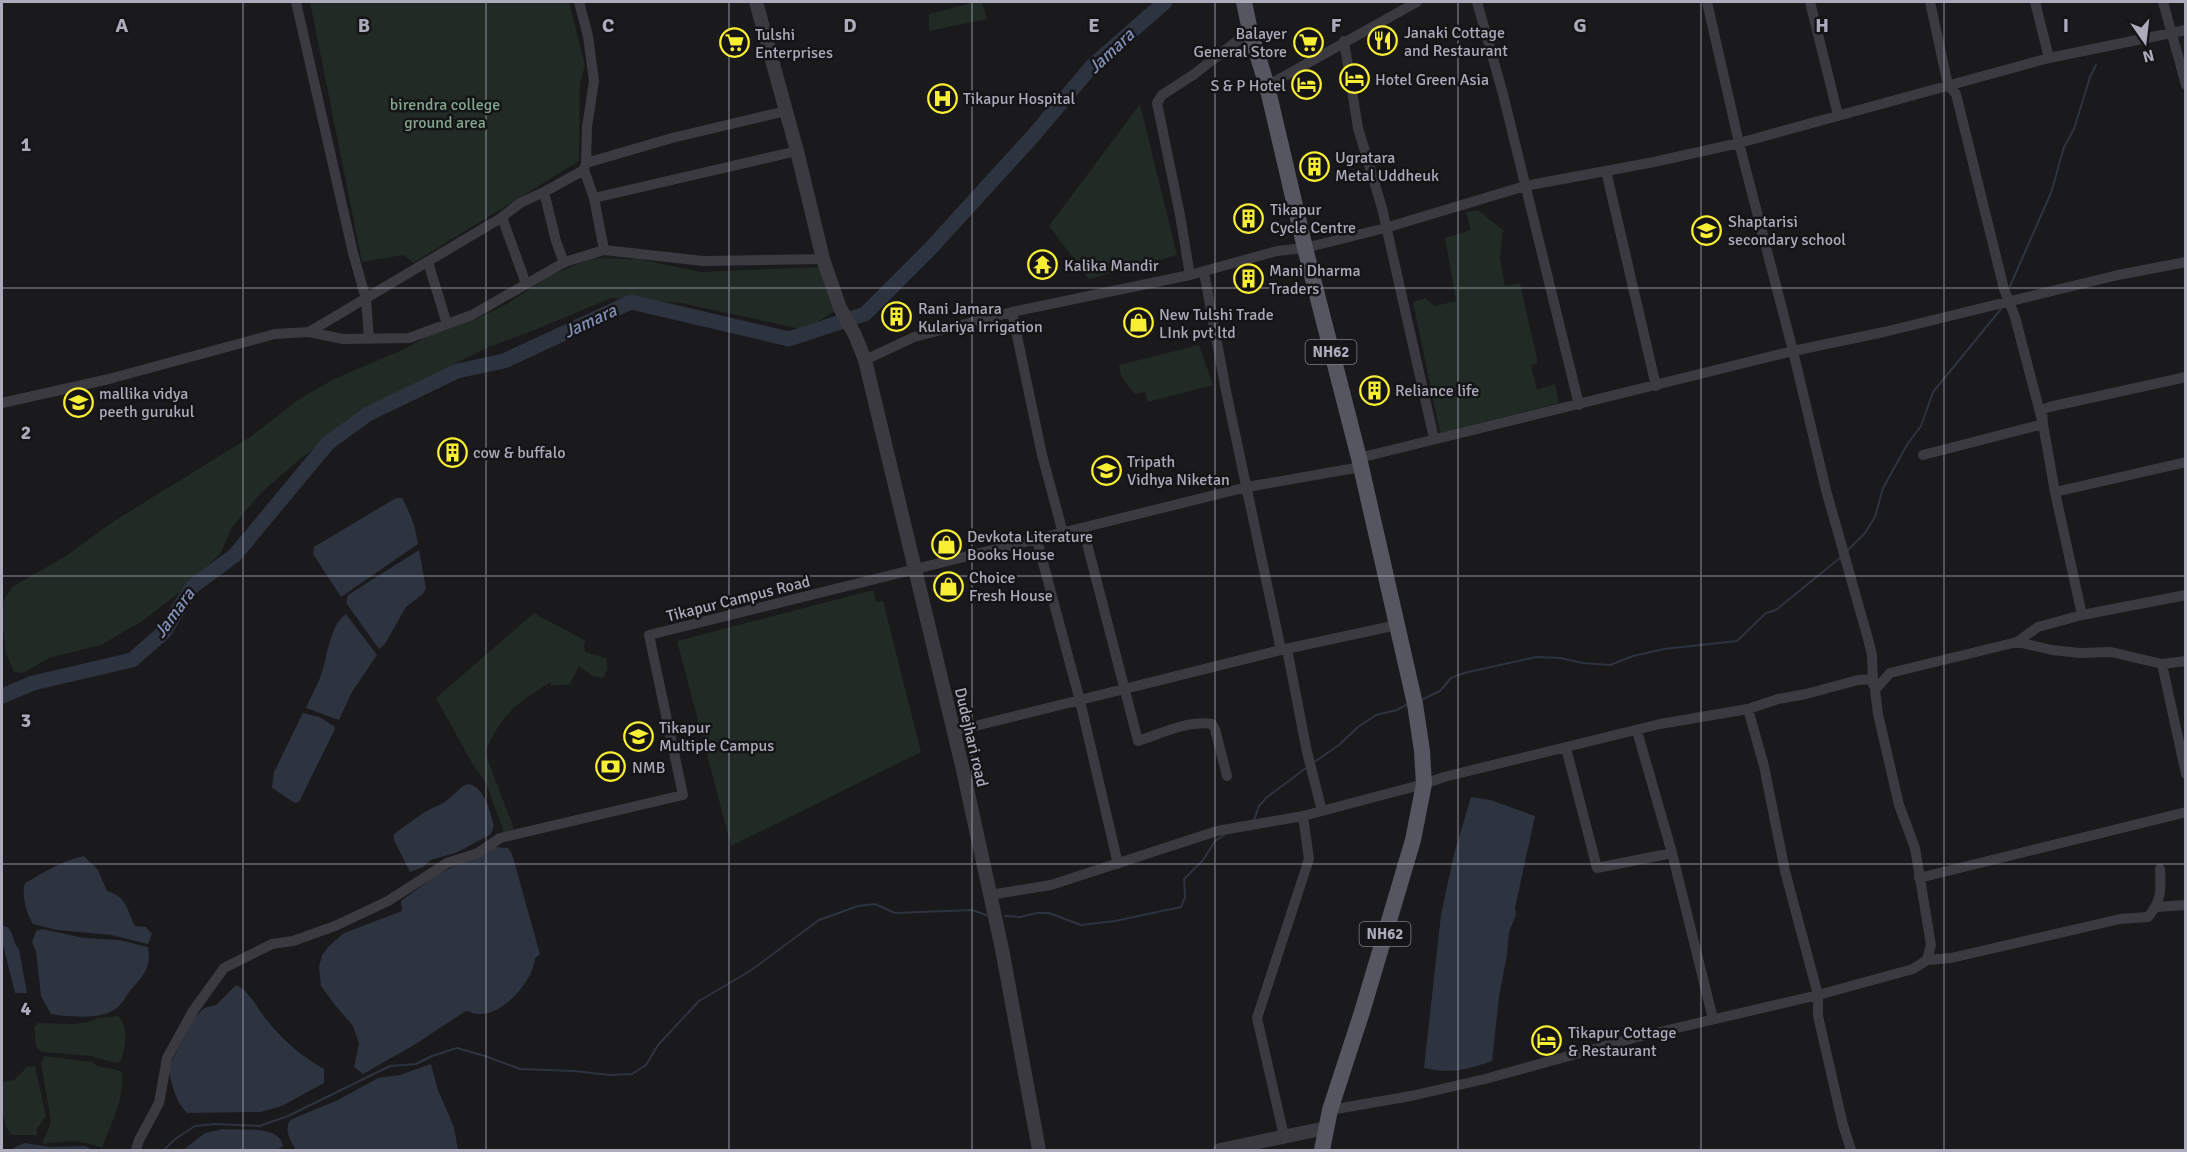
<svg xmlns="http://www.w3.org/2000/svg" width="2187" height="1152" viewBox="0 0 2187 1152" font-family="Signika,sans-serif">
	<rect width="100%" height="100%" fill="#1a191b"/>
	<!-- green -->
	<path fill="#212a24" d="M310,2H569L585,65L580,83L579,161L413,263L404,255L362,262Z
		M975,2H982L987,19L929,31V14Z
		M1140,104L1177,255L1089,279L1049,226Z
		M1478,210L1503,230L1500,258L1505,286L1520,283L1538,363L1531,365L1537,390L1555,384L1559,403L1440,433L1413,302L1425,298L1435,306L1456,301L1445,238L1471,230L1466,212Z
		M592,258L639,259L701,272L819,267L836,310L805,330L682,303L611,298L542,327L486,348L394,394L354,418L300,459L261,493L232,527L220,554L176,595L141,622L101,645L49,658L23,673L14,672L6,653L2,620L4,600L12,587L66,556L111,523L250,437L298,400L334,379L402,350L428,336L476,319L507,304L549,276Z
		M1199,345L1213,385L1148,402L1145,392L1135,394C1127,385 1120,377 1119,365Z
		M873,590L876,602L883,601L921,752L731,846L677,641Z
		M534,613L586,641L584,645L585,652L606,658L608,669L603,678L593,676L579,666L570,684L551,686V682C516,703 502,714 485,752L514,829L504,833L486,783L472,763L436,698Z
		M118,1016C130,1027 125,1048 121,1061L115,1063L91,1056L42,1052L36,1047L34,1027L38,1023L73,1024L90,1022L97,1018Z
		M44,1056L92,1062C99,1069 112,1067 122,1072C125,1097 111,1125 102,1148C80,1139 66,1141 42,1144L51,1121L41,1063Z
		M35,1066L46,1116L36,1130L38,1132L36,1135H11C1,1121 1,1099 3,1082L14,1080L27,1067Z"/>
	<!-- water -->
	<path fill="#2e3340" d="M396,498H402C410,512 416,528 418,544L341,597L313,554L314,547Z
		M419,550L426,588L423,594L406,607L385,644L379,649L349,607L346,602L348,595Z
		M346,614L377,655L352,692L339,720L306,708C310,698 316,688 320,678C328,659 328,627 346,614Z
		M303,713L319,717L334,726L335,729L299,802L295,803L272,788L274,772Z
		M469,784C486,789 489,810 494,825L491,834L458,852L431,860L423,867L410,872L394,840V834L423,813L445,802L463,786Z
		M1471,797L1491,800L1535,816L1515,908L1516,915L1509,932L1507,955L1499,997L1492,1061C1466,1070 1451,1074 1424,1068L1441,915L1454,854Z
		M494,847L508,848L512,854L540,954L535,958C534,980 504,1014 481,1014C476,1015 471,1012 466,1011L414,1045L363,1074L354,1067L359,1043L353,1026L335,1005L321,986L319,967L322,955L329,946L344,933L402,911L401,901L438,874Z
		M84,856L98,870L107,891C127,897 126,908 135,926L146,927L152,934L148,944L111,935L57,930L33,924C27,915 21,894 25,883C43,873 63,860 84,856Z
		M2,926C15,926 11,942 19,949L27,993H15L2,941Z
		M42,929L84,938L119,940L148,947C151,964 146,973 135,985C128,992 124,1002 117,1008C102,1020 69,1017 51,1014L41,996L36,951L32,942L36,931Z
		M236,985C252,993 258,1011 270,1024C286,1043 303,1057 324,1069V1083L282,1106L261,1112L187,1113C174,1099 173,1086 168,1068L195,1017L204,1008L216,1005Z
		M431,1064L438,1090L454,1127L458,1150H296C290,1140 284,1131 290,1120L338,1100L378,1078L400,1075Z
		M223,1129C241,1131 280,1124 283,1146L277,1150H183L205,1133Z
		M24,1143L51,1147L85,1146L94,1150H10Z"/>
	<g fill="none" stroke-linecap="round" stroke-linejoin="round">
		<!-- stream -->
		<path stroke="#2e3340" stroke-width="2" d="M2010,286L2051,193L2064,147L2074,129L2090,77L2096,65
			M1848,550L1865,533L1875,517L1883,488L1908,443L1921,426L1933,392L2001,309
			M1421,700L1440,691L1451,678L1464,673L1536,657L1560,658L1583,663L1610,665L1633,656L1664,649L1737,641L1766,613L1776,610L1841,557
			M1313,763L1339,745L1358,727L1376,715L1397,710L1408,704
			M1254,820L1259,806L1266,798L1306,768
			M1005,916L1020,917L1037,913H1049L1081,925L1115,921L1181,907L1185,897L1184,879L1203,860L1215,841L1224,835
			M164,1150L175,1139L195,1126L214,1124L259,1126L288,1116L390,1066L416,1064L432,1056L457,1048L485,1056L520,1069L574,1071L610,1075L632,1074L646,1065L658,1045L699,1001L750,971L819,920L858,906L875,904L895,913L972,910L989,916"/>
		<!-- river -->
		<path stroke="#2e3340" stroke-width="15" d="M2,696L33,683L132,660L164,632L193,586L235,555L328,443L368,414L457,371L504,361L631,302L789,339L865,314L930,249L1033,136L1092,66L1165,2"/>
		<!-- minor -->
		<path stroke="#3b3a40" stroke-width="10" d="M296,2L353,253L366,299L369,339
			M579,2L588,36L594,81L587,127L586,163L672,138L786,111
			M1477,2L1503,94L1579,405
			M1707,2L1739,143L1793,351L1826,490L1868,639L1872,655L1873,684
			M1810,2L1838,115
			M2035,2L2049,58
			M2163,2L2186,85
			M1250,31L1193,75L1162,95L1157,103L1180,215L1190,275L1277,251L1305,248L1385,228L1525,186L1654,162L1739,143L2049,58L2186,30
			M1344,41L1358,128L1382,208L1433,434
			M1267,86L1417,2
			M586,163L584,170L594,198L604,250
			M1606,171L1656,386
			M594,198L797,151
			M502,217L526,284
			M428,262L447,324
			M564,263L556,241L544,192L584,170
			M1204,272L1226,391L1281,650
			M1012,312L1042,455L1063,533
			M309,332L501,218L520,203L544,192
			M865,360L914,337L1012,312L1190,275
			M2,403L109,379L275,334L309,332L343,339L409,338L472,315L565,262L604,250L703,261L823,259
			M1923,455L2043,424L2042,410L2049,407L2186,377
			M1359,458L1793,351L1884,332L2118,275L2186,262
			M2055,492L2186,462
			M1083,528L1138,741C1160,734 1188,720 1212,724L1215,729L1227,776
			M1037,540L1080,701L1118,864
			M2082,615L2186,595
			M2017,642L2052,650L2080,653L2111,652L2162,664L2186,661
			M1287,649L1307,752L1322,811
			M2162,664L2186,774
			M955,731L1281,650L1397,625
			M1637,731L1672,853
			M1566,748L1597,868L1672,853L1713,1019
			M1919,878L2186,812
			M990,895L1051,885L1217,831L1303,816L1424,784L1444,777L1660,724L1748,709L1778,699L1806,694L1858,680L1872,679
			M2157,907L2186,905
			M1927,960L1951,958L2120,919L2148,917C2162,901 2161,889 2160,869
			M1330,1110L1411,1096L1485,1079L1634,1038L1818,995L1785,871L1764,766L1748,709
			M1284,1136L1257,1018L1309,859L1303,816
			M136,1150L139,1140L159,1103L167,1058L193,1011L224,968L272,944L293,941L335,926L388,901L447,863L478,853L500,838L683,795L649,635L1247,487L1361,467
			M1851,1150L1843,1125L1818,1016V995L1913,969L1927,960L1931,945L1915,848L1899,805L1878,714L1875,690L1890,673L2017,642L2038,627L2082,615L2055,492L2043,424L2015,317L2004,289L1956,94L1948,85L1930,2"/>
		<!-- tertiary -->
		<path stroke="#3b3a40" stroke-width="14" d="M756,2L797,151L823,259L840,308L855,335L865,360L963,770L1002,949L1039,1150
			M1220,1150L1326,1128"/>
		<!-- primary -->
		<path stroke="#565660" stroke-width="16" d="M1244,2L1250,31L1267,86L1305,248L1359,458L1415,704L1422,751L1424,784L1413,840L1362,1012L1330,1110L1322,1150"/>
	</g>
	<!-- grid -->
	<path fill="none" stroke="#ababbb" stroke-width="1.5" stroke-opacity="0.55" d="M243,2V1150M486,2V1150M729,2V1150M972,2V1150M1215,2V1150M1458,2V1150M1701,2V1150M1944,2V1150M2,288H2186M2,576H2186M2,864H2186"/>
	<!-- icons -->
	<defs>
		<symbol id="restaurant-ring" viewBox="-11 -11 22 22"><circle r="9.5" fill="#151416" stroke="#f8ee34" stroke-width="1.5"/><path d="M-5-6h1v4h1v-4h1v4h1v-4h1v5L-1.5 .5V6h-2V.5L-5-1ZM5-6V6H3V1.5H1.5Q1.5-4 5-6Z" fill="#f8ee34"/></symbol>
		<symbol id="supermarket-ring" viewBox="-11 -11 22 22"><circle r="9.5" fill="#151416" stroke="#f8ee34" stroke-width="1.5"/><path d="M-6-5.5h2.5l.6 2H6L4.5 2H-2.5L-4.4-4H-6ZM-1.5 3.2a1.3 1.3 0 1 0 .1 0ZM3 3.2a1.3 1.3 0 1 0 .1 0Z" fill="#f8ee34"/></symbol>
		<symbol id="hotel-ring" viewBox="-11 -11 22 22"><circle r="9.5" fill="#151416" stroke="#f8ee34" stroke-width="1.5"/><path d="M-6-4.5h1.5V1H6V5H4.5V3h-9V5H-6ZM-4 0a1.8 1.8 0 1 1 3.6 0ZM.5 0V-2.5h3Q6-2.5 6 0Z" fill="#f8ee34"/></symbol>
		<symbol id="hospital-ring" viewBox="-11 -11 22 22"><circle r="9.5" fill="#151416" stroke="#f8ee34" stroke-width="1.5"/><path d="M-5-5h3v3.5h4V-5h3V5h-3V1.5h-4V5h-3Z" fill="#f8ee34"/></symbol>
		<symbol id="building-ring" viewBox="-11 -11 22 22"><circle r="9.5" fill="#151416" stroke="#f8ee34" stroke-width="1.5"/><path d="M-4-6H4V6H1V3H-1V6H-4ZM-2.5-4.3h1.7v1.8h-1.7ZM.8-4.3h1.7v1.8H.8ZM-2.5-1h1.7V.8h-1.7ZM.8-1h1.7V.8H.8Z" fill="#f8ee34"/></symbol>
		<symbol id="school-ring" viewBox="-11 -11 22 22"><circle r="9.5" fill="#151416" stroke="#f8ee34" stroke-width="1.5"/><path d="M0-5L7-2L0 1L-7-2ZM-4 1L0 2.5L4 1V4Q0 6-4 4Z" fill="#f8ee34"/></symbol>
		<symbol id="temple-ring" viewBox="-11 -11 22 22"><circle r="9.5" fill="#151416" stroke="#f8ee34" stroke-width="1.5"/><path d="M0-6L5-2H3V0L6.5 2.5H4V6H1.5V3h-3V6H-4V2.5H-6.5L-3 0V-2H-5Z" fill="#f8ee34"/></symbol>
		<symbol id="shop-ring" viewBox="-11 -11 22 22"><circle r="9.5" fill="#151416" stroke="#f8ee34" stroke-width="1.5"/><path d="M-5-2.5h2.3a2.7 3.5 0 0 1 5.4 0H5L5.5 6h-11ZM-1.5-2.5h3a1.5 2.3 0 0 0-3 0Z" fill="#f8ee34"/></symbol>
		<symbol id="bank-ring" viewBox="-11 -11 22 22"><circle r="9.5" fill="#151416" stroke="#f8ee34" stroke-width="1.5"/><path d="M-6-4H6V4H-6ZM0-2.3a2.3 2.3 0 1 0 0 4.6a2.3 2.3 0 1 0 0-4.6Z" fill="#f8ee34"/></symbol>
	</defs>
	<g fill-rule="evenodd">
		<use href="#restaurant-ring" x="1366" y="24" width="33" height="33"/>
		<use href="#supermarket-ring" x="1292" y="26" width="33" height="33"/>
		<use href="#supermarket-ring" x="718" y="26" width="33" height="33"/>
		<use href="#hotel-ring" x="1338" y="62" width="33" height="33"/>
		<use href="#hotel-ring" x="1290" y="68" width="33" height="33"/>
		<use href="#hospital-ring" x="926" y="82" width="33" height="33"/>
		<use href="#building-ring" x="1298" y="150" width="33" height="33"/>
		<use href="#building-ring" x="1232" y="202" width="33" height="33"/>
		<use href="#school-ring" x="1690" y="214" width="33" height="33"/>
		<use href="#temple-ring" x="1026" y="248" width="33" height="33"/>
		<use href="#building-ring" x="1232" y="262" width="33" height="33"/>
		<use href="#building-ring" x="880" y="300" width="33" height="33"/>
		<use href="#shop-ring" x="1122" y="306" width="33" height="33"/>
		<use href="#building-ring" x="1358" y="374" width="33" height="33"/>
		<use href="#school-ring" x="62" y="386" width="33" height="33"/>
		<use href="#building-ring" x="436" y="436" width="33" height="33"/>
		<use href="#school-ring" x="1090" y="454" width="33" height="33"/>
		<use href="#shop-ring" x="930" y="528" width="33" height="33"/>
		<use href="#shop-ring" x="932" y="570" width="33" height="33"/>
		<use href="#school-ring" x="622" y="720" width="33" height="33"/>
		<use href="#bank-ring" x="594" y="750" width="33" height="33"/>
		<use href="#hotel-ring" x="1530" y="1024" width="33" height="33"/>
	</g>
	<g text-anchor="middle" stroke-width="5" stroke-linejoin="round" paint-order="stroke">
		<!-- shield labels -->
		<g fill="#151416" stroke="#7e7e8a" stroke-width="1.5">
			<rect x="1305.5" y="340" width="51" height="24" rx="4.5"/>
			<rect x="1359.5" y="922" width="51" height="24" rx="4.5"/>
		</g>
		<g font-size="15" font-weight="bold" fill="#ababbb">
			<text x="1331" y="357">NH62</text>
			<text x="1385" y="939">NH62</text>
		</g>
		<!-- poi labels -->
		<g font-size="16" fill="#ababbb" stroke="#151416" text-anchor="start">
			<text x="1404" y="38">Janaki Cottage<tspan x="1404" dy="18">and Restaurant</tspan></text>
			<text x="1287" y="39" text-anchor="end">Balayer<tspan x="1287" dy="18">General Store</tspan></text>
			<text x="755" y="40">Tulshi<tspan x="755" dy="18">Enterprises</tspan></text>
			<text x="1375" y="85">Hotel Green Asia</text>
			<text x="1286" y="91" text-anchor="end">S &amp; P Hotel</text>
			<text x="963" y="104">Tikapur Hospital</text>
			<text x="1335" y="163">Ugratara<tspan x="1335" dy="18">Metal Uddheuk</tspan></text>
			<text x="1270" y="215">Tikapur<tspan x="1270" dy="18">Cycle Centre</tspan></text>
			<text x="1728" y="227">Shaptarisi<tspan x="1728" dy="18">secondary school</tspan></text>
			<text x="1064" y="271">Kalika Mandir</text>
			<text x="1269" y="276">Mani Dharma<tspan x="1269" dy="18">Traders</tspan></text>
			<text x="918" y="314">Rani Jamara<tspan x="918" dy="18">Kulariya Irrigation</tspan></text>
			<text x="1159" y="320">New Tulshi Trade<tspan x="1159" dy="18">LInk pvt ltd</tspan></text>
			<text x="1395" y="396">Reliance life</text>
			<text x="99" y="399">mallika vidya<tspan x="99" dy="18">peeth gurukul</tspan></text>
			<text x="473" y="458">cow &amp; buffalo</text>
			<text x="1127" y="467">Tripath<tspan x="1127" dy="18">Vidhya Niketan</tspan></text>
			<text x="967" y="542">Devkota Literature<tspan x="967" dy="18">Books House</tspan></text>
			<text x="969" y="583">Choice<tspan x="969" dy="18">Fresh House</tspan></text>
			<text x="659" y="733">Tikapur<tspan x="659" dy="18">Multiple Campus</tspan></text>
			<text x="632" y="773">NMB</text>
			<text x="1568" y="1038">Tikapur Cottage<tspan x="1568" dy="18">&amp; Restaurant</tspan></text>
		</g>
		<!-- park labels -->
		<g font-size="16" fill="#82a78e" stroke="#151416">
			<text x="445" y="110">birendra college<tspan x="445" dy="18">ground area</tspan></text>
		</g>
		<!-- street labels -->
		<g font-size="16" fill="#ababbb" stroke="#151416">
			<text transform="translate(738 598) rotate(-14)" y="6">Tikapur Campus Road</text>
			<text transform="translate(972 737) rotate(77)" y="6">Dudejhari road</text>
		</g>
		<!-- water labels -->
		<g font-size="18" font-style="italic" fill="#818fb7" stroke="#151416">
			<text transform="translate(1111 51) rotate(-43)" y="6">Jamara</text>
			<text transform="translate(590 321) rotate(-25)" y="6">Jamara</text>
			<text transform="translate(174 613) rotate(-54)" y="6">Jamara</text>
		</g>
	</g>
	<g font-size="20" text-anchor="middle" font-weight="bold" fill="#ababbb" stroke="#151416" stroke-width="5" stroke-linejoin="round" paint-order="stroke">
		<text x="122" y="32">A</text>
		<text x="364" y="32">B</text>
		<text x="608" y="32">C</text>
		<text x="850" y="32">D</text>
		<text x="1094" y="32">E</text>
		<text x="1336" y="32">F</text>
		<text x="1580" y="32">G</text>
		<text x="1822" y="32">H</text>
		<text x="2066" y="32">I</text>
		<text x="26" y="151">1</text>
		<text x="26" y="439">2</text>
		<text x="26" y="727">3</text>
		<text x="26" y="1015">4</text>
	</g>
	<!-- border -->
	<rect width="2187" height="1152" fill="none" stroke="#ababbb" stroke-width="6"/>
	<!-- north arrow -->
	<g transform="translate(2145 42) rotate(166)" stroke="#151416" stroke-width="4.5" paint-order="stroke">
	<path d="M0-4.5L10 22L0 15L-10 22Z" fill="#ababbb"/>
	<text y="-9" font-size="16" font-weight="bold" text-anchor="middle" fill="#ababbb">N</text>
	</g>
</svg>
